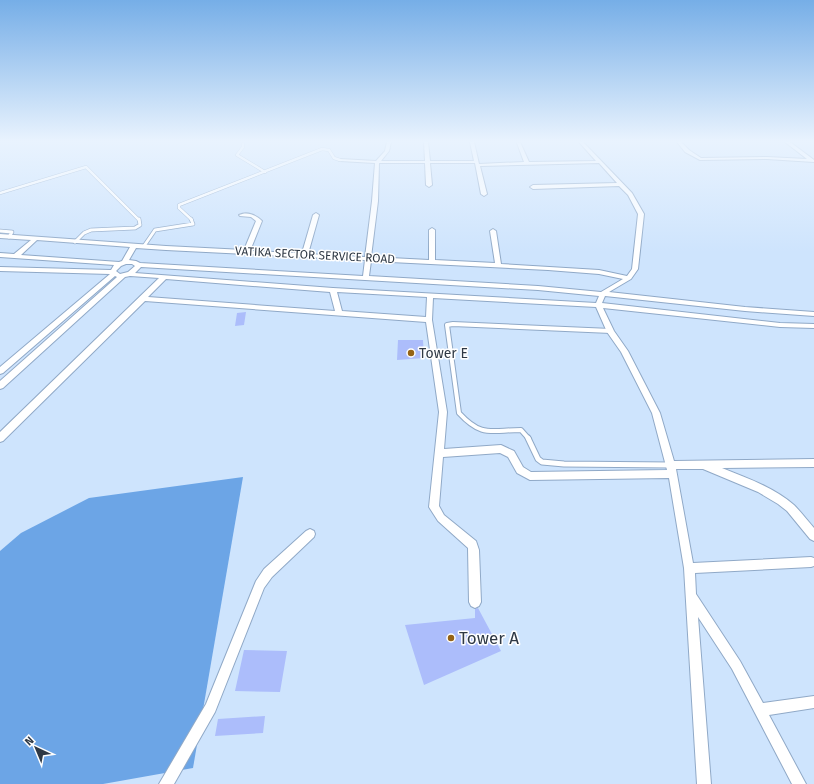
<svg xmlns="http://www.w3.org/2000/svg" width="814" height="784" viewBox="0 0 814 784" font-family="'Fira Sans',sans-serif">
	<rect width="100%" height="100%" fill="#cee4fd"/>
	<!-- water -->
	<path fill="#6ca5e6" d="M243,477L193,768L103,784H0V551L21,533L89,498Z"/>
	<!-- building -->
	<path fill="#acbdfb" d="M246,312L244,325L235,326L237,313Z
		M398,340H423L424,358L397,360Z
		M478,608L501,651L424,685L405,625L475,618V609Z
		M244,650L287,651L280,692L235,691Z
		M265,716L263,733L215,736L218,719Z"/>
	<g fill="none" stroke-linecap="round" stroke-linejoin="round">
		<defs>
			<path id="service-far3" d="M243,144V147L237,155L265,172
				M0,193L86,167L139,220
				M192,220L179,208V205L322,149L329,150L334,158L340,160"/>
			<path id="service-far2" d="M0,231L12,232L9,237
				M75,242L84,233L91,230L135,228L140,225L139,219
				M144,246L155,230L193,224L191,219"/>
			<path id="service-far1" d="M529,439L521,430C491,430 482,438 459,413L447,325L453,324L611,331"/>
			<path id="service" d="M528,438L538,459L542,462L564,464L670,465"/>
			<path id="minor" d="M387,142H391L389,151L381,161H425L424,142H428L430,161H474L470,142H474L479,164L524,162L517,143L520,142L529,162L596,161L579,142H583L632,193L644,214L638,269L631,279L609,292L745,307L814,312V316L745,311L605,296L602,303L780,323L814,324V328L780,327L603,308L614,331L628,351L660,413L674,461L814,459V467L722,468C747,478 773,487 794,505C801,512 807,520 814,528V541L810,539L787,511L778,504L758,492L703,469H676L693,563L811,557L814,558V566L811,567L695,573L696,594L740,661L763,703L814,696V708L769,715L806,784H792L732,669L698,617L711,784H697L684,568L669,478L530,480L517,473L508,457L500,453L443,457L439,506L444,515L476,541L479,550L481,602L479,606L475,608L471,606L469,602L468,548L438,521L429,507L439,412L426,322L145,301L3,441L0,442V432L159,278L130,276L125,277L3,388L0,389V381L117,277L115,276L3,373L0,374V367L110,274L0,271V267L111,270L114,265L0,257V253L14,254L31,240L0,238V234L166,246L244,250L256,221L251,217L240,216L239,215C247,211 256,215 262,221L250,251L302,253L313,215L316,213L319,215L308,254L365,257L372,201L375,163L340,161L338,160L340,159L376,161L385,151ZM379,163H425L426,185L429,187L432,185L430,163H475L481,194L484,196L487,194L480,166L599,163L617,183L533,185L530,187L533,189L619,186L628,195L638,214L632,269L627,276L599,270L501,264L496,231L493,229L490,231L495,263L435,260V230L432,228L429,230V260L371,257L378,201ZM37,240L130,247L122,261L119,262L21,255ZM136,248L166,250L365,260L363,276L140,263L136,261L129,260ZM371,261L548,270L599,274L623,279L601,292L538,286L369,276ZM126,264H132L135,266L128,272L120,274L116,271L121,266ZM141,267L538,290L599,296L596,303L333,288L135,273ZM166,279L330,292L335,311L148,297ZM337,292L427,297L426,317L342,311ZM433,298L596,307L607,332L621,352L652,413L667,470L531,472L523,467L514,451L501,445L444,449L447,412L432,320Z
				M677,142H681L689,150L701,158L767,157L807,159L785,142H790L814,160V162L767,159L700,160L685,152Z
				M310,529L314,531L315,534L314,537L272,577L264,588L215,712L174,784H159L206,704L256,581L264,569L306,531Z"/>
		</defs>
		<!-- service-far3 casing -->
		<use href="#service-far3" stroke="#90a9c7" stroke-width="3.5"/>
		<!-- service-far2 casing -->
		<use href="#service-far2" stroke="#90a9c7" stroke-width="4.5"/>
		<!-- service-far1 casing -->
		<use href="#service-far1" stroke="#90a9c7" stroke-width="6"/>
		<!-- service casing -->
		<use href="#service" stroke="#90a9c7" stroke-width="7"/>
		<!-- minor casing -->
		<use href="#minor" stroke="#90a9c7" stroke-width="2"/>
		<!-- service-far3 -->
		<use href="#service-far3" stroke="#fff" stroke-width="2.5"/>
		<!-- service-far2 -->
		<use href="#service-far2" stroke="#fff" stroke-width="3"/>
		<!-- service-far1 -->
		<use href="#service-far1" stroke="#fff" stroke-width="4"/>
		<!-- service -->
		<use href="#service" stroke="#fff" stroke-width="5"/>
		<!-- minor -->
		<use href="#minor" fill="#fff" fill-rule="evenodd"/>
	</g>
	<!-- sky -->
	<linearGradient id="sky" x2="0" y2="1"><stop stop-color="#76aee7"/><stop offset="0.56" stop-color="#e9f3fe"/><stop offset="1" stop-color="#e9f3fe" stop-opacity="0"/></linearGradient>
	<rect width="814" height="252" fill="url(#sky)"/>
	<!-- markers -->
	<g fill="#956315" stroke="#fff" stroke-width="1.5">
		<circle cx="411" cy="353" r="4"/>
		<circle cx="451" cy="638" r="4"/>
	</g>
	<g text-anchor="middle" stroke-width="3" stroke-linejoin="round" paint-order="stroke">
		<!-- far-street labels -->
		<g font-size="12" fill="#2f3945" stroke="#fff">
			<text transform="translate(315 255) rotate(3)" y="4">VATIKA SECTOR SERVICE ROAD</text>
		</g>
		<!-- poi labels -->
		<g font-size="14" fill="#2f3945" stroke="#fff" text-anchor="start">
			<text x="419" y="358">Tower E</text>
		</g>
		<!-- near-poi labels -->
		<g font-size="17" fill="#2f3945" stroke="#fff" text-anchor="start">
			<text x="459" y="644">Tower A</text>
		</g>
	</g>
	<!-- north arrow -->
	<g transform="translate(36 748) rotate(316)" stroke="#ffffff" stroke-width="3" paint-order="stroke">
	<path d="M0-3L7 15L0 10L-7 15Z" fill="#2f3945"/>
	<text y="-6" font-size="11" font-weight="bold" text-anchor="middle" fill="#2f3945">N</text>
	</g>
</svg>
